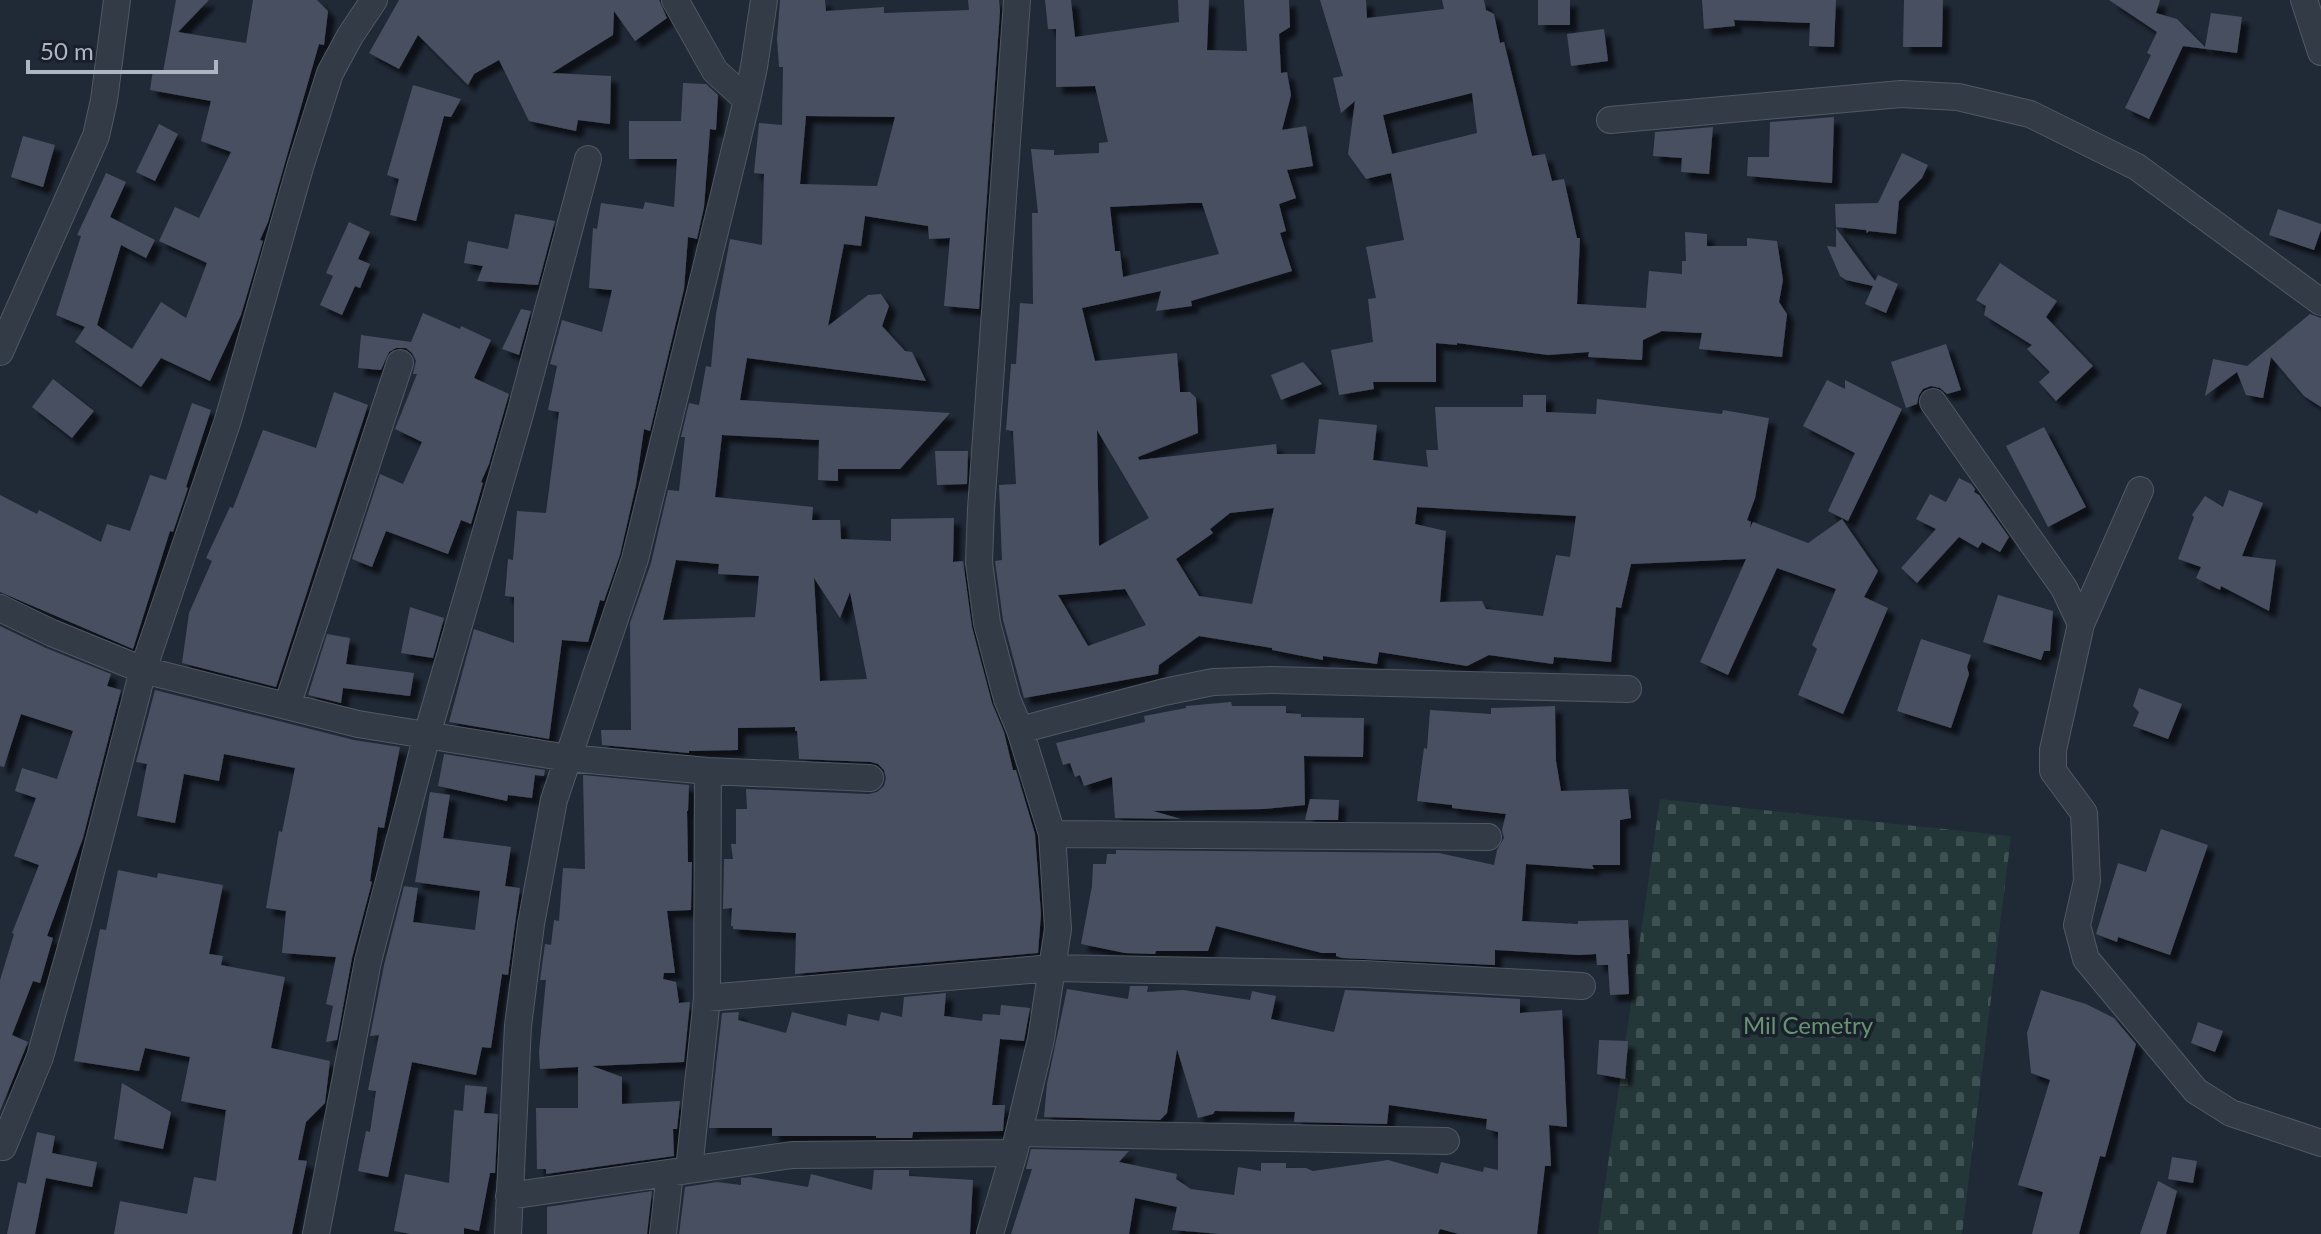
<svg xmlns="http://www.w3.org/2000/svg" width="2321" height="1234" viewBox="0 0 2321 1234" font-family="Lato,sans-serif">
	<defs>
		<pattern id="cemetery-stones" width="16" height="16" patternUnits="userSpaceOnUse" patternTransform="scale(2)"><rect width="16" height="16" fill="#233638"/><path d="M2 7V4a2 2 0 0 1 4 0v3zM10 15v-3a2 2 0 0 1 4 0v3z" fill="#405153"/></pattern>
		<filter id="shadow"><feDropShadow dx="7" dy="7" stdDeviation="2" flood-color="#0009"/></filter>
	</defs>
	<rect width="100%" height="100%" fill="#202936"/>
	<!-- cemetery -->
	<path fill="url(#cemetery-stones)" d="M1660,799L2011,836L1962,1234H1598Z"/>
	<!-- building -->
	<path fill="#465060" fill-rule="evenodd" filter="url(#shadow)" d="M176,0H209L178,32L246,43L253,0H317L328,11L324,45L319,44L268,222L260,240L263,241L241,315L210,381L161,358L141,387L75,342L85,327L56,315L81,236L77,235L106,173L126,182L110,217L155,240L146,258L121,245L97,325L132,349L161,302L186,318L207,263L159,241L175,207L199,218L231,152L201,141L211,101L150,90L153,70L163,72Z
		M399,0H659L667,18L635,41L614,11L613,35L552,73L611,76L610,124L578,120L576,131L529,121L499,60L474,74L468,85L418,35L399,69L369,53Z
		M780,0H825L826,11L884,7V13L969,10L968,0H999L1000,11L979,309L944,306L950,238L929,239L928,226L865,216L861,246L844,244L828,326L868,295L881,294L889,306L882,326L905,351L912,352L926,381L747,358L740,400L950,413L900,469H838V481L818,480L819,440L722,435L715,497L813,507L812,520H840L841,539L891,541V519L954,518L953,562L963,561L972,627L992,703L1004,732L1013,770H1016L1035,834L1041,914L1038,953L795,974L796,933L733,929V926H731L732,908L723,909L724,859H733L731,844H736V809H747L746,789L869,794L877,792L884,786L886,778L884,770L878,764L871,762L799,759L797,731H795V727L738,728V750L689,751V753L602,745L601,730H631L630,623L651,563L668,490L679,491L685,437H681L689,403L699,405L706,366L711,367L716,314L730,239L762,245L764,174L754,173L759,123L782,125L783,67H779L777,39ZM806,116L895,117L877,186L800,184ZM676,560L719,564L718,574L759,576L755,617L663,620ZM814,578L840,618L850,592L867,679L820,681Z
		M1045,0H1071L1075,37L1179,22L1178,0H1209L1207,50L1247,51L1244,0H1289L1290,27L1279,34L1281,73L1287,72L1291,95L1282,130L1306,126L1313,166L1287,170L1296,198L1279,204L1286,231L1280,233L1292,271L1191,301L1192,306L1156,311L1161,291L1082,308L1095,361L1177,353L1180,392H1190L1196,398L1198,433L1138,457L1139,460L1276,444L1277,454H1315L1319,419L1377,425L1373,460L1428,467L1426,450H1438L1435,407H1523V395H1546V412L1596,414L1597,399L1722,414L1723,410L1769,418L1755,498L1747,520L1751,522L1750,528L1753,522L1808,543L1842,519L1878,571L1864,597L1888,608L1843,714L1798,695L1817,649L1812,645L1836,589L1777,568L1728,675L1700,662L1746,559L1631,564L1621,608L1616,607L1611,662L1554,657L1553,664L1489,655L1467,666L1379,652L1377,664L1323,656V660L1272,650V648L1199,636L1159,665L1158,674L1024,698L1003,620L995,561L1002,560L999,485L1016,484L1013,431L1006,430L1011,364H1016L1020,303L1033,304L1032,213H1038L1031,149L1054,150V155L1099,153V143L1108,142L1095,86L1056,87V29H1048ZM1188,203H1202L1219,254L1123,277L1120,251H1115L1110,207ZM1097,430L1149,518L1099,546ZM1417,507L1576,516L1570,557L1556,555L1543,616L1486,609L1482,601L1440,602L1446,531L1415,524ZM1274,508L1252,604L1199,596L1176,559L1213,533L1210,529L1230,513ZM1125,589L1146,625L1088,646L1058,595Z
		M1320,0H1366L1367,18L1444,9L1442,0H1484L1486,10L1494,14L1500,43L1504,42L1532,156L1545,154L1552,181L1564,179L1577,238H1580L1577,304L1646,308L1649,271L1682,274V261H1686L1685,232L1707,234V246H1747V238L1777,241L1783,280L1779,302L1787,314L1782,357L1699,349L1702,333L1662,331L1643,340L1642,360L1588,357L1589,352L1548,355L1457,343V345L1436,343V382H1373L1374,389L1339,395L1331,350L1373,342L1368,299L1376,298L1366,247L1404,240L1391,173L1366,179L1348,154L1355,101L1341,113L1333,78L1343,76ZM1472,93L1477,133L1392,154L1383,115Z
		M1538,0H1570V25H1538Z
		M1702,0H1836L1834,47L1809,46L1810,23L1734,20L1735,26L1704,29Z
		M1904,0H1943L1942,47H1903Z
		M2109,0H2160L2156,13L2177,19L2205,47L2211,13L2242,17L2237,53L2183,46L2149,119L2125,108L2151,55L2147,53L2157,32Z
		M1604,29L1608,61L1571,66L1567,34Z
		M683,83L706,84L718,95L716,130L710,129L704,207L697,239L688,237L684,289L650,431L644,429L636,485L620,555L604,601L600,600L588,642L562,640L549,739L449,722L474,629L514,643V597L505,596L508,559L513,560L517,511L546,513L559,412L548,410L557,366L550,364L562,320L602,332L612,290L589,288L593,228L597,229L601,203L643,209L645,202L674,207L677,159H629V121H681Z
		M413,85L461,99L451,117L444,116L416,221L390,215L399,179L387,175Z
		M1834,117L1832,183L1747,176L1748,157H1769L1770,122Z
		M159,124L178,134L155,181L136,172Z
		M1713,127L1709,174L1681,172L1682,158L1653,156L1655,132Z
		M23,136L55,145L43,187L11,177Z
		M1902,153L1928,165L1922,178L1899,201L1896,234L1869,231L1867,233L1866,230L1836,227L1835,204L1878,203Z
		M2278,209L2321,224V230L2314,250L2269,235Z
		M515,214L555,221L538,285L477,281L483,266L464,263L468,241L508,249Z
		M349,222L370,232L358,259L370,264L360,288L355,286L342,315L320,305L333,276L326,273Z
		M1836,228L1875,281L1878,275L1898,284L1886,313L1865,304L1873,286L1846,280L1840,276L1827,246L1836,247Z
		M2000,263L2057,301L2046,317L2093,366L2056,401L2039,382L2050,372L2027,349L2032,345L1984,315L1986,306L1976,300Z
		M521,309L531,311L519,355L502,349Z
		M423,313L460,329L461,326L491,340L474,378L509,394L489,464L481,482L483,483L471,524L461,520L448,554L386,531L372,567L352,559L380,474L403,484L422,442L395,429L417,374H413L416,361L412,353L406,348H396L389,352L381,370L358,368L361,335L411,342Z
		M2310,314L2321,318V407L2304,396L2271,357L2263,398L2246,395L2237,372L2205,396L2213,359L2247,366Z
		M1946,344L1961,390L1947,394L1940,388L1931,386L1923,389L1919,395L1917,404L1906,408L1891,362Z
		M1303,362L1322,384L1281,400L1271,375Z
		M53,379L94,411L72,438L32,407Z
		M1827,380L1845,389V380L1902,409L1848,521L1828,511L1855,453L1803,426Z
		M334,392L368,405L276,687L182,663L189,613L212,561L206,558L230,507L233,508L263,430L316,448Z
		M192,403L211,410L186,487L188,488L173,532L170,531L133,649L0,592V495L37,514L39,510L101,542L107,524L130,531L150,475L166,480Z
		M2044,427L2086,507L2048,527L2006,446Z
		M935,451H968L967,484L937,485Z
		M1959,478L1971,484L1975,489L1974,492L1979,495L2009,537L2000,552L1982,542L1978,548L1959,537L1917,583L1901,568L1936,529L1916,519L1930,494L1946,502Z
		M2229,490L2263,503L2242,556L2276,560L2269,611L2221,586L2220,590L2196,578L2201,567L2178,559L2194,517L2192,515L2205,496L2223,507Z
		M1998,595L2053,611L2050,651H2044L2041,660L1983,642Z
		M410,607L444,618L433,658L401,653Z
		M0,626L46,648L111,674L107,686L121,690L83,838L47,936L53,938L40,983L33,981L12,1035L28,1042L0,1111V980L14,934L12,933L39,865L14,856L36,798L15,791L22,768L57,779L73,731L21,714L4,767L0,766Z
		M327,634L350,638L346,664L414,673L410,696L343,688L341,703L308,695Z
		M1921,639L1971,655L1967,667L1969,674L1951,728L1897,711Z
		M2139,688L2182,704L2168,739L2133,726L2139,712L2133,706Z
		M155,690L354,740L400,747L384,828L378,827L370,881L372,882L352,958L337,1040L326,1042L333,1006L326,1004L336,957L282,953L286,911L266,908L279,831L282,832L295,768L224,754L219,781L184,774L175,823L137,816L147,764L136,762Z
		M1231,702L1232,706H1286V713L1301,714V717L1364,718L1363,757L1304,756L1305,805L1264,809L1153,811L1181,819L1115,818L1112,777L1084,786L1080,775L1075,777L1070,763L1063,765L1056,743L1145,722L1144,716L1186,708V706Z
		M1555,706L1556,761L1561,791L1628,789L1631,818L1620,820V865H1592L1594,869L1526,864L1522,921L1578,924V921L1628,920L1630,954H1627L1629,994L1610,995L1608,965H1597L1596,954L1579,955L1495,950V965L1342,958L1336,956V953H1322L1216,926L1208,951H1156L1155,954L1125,953L1081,944L1092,886L1093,864H1106L1107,854H1116V850L1439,853L1494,865L1497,850L1504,838L1502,830L1506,814L1452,808V805L1417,801L1424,748L1427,749L1430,710L1491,714V708Z
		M444,754L545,770L544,776L535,775L532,798L508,795L507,801L438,786Z
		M583,775L689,785L688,811H687L688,862H692L691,910L667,911L675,973H664L663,979L676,982L679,1003L690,1002L684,1062L592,1066L622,1077V1104L680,1101L677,1129H673L674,1156L546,1174V1169H537L536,1108H578V1067L540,1069L539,1052L546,980H540L545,944L551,945L554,920L559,921L563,868L585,869Z
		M430,792L450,795L443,838L511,847L505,886L520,888L508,975L502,974L491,1048L482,1047L476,1075L412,1062L388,1177L358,1171L366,1131L370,1132L376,1091L368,1090L379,1035L370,1036L384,965L404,886L418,888L413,922L475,930L480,891L415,882Z
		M1310,799L1339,800L1338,820H1305Z
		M2161,829L2208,845L2170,955L2118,937L2117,942L2096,934L2118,863L2146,872Z
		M118,870L157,878L158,873L223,885L209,954L223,956L221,965L285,977L271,1048L330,1061L325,1103L306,1122L298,1160L307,1161L292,1234H114L120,1201L187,1214L194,1177L216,1181L226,1110L181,1101L190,1057L145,1048L139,1071L74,1061L100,929L106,930Z
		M1130,986H1148L1147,992L1183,990L1250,1000L1252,991L1276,996L1271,1019L1334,1032L1345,990L1520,999V1013L1562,1010L1567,1127L1549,1125L1551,1166H1545L1537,1234H1459L1440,1229L1438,1234H1221L1172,1230L1177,1207L1135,1198L1129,1234H1011L1032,1169H1026L1031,1149L1129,1151L1119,1162L1177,1174L1176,1179L1191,1189L1234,1195L1238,1167L1261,1171V1163H1286V1168H1306L1313,1171L1388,1160L1438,1174L1441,1162L1483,1172L1484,1167L1498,1170V1132L1486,1129L1487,1119L1389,1105L1387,1124L1294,1122L1295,1112L1215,1111L1213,1114L1198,1118L1177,1049L1167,1113L1160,1120L1044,1117L1047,1084L1067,989L1128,999Z
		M2041,990L2086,1004L2114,1018L2136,1044L2105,1157L2100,1156L2079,1234H2032L2043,1192L2018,1185L2050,1080L2031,1073L2027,1033Z
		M946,993L944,1016L982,1021L983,1014L1000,1015L1001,1005L1030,1008L1024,1041L1000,1039L992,1105H1005L1003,1131L913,1132L912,1138H876V1136H772V1128H709L722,1013L739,1012L738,1020L786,1033L792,1012L846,1026L848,1014L879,1021L881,1012L902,1017L904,997Z
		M2198,1022L2223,1031L2215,1052L2191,1043Z
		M1599,1040L1628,1041L1625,1079L1597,1074Z
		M122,1083L171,1112L163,1149L114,1139Z
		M465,1085L487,1087L484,1113L498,1114L495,1173H490L479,1231L464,1228V1234H411L394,1231L405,1174L449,1183L454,1110L463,1111Z
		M37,1132L55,1136L52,1153L97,1162L92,1187L46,1178L35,1234H7L18,1182L26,1184Z
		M2172,1157L2197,1161L2193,1183L2168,1179Z
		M874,1170H909V1176L973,1180L970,1234H679L685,1187L717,1182L741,1185V1178L750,1177L808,1187L811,1174L872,1190Z
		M2158,1181L2177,1191L2166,1234H2140Z
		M652,1191L647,1234H547V1207Z"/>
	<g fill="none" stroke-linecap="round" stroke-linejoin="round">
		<defs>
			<path id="street" d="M675,0L715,71L747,100
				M2304,0L2321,52
				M1610,120L1901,94L1958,97L2030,114L2137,167L2321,302
				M0,352L96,136L104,100L117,0
				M1933,402L2064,588L2081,624
				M2140,490L2081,624L2053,750V771L2084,813L2087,881L2077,925L2086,959L2196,1091L2231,1113L2321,1143
				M0,608L52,633L143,670L358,724L568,758L708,771L870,778
				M287,706L400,363
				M1020,730L1164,692L1213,682L1272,680L1628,689
				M1052,834L1488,837
				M707,998L1052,968L1364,974L1582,986
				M1019,1133L1446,1141
				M3,1147L40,1057L76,930L143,670L228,420L301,164L330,73L350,36L374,0
				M689,1170L707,998L708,771
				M509,1196L792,1155L1014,1153
				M316,1234L368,961L427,735L520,414L588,159
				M508,1234L518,1026L531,924L554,800L635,559L747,100L754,67L764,0
				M663,1234L670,1173
				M990,1234L1014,1153L1041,1039L1058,929L1052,834L1020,730L1007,699L987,623L979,562L981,509L1017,0"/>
		</defs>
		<!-- street casing -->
		<use href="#street" stroke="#515964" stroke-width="28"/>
		<!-- street -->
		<use href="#street" stroke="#333b46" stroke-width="26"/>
	</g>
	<g text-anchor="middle" stroke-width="7" stroke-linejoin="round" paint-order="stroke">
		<!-- park labels -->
		<g font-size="24" fill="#669370" stroke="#19202b">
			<text x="1808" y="1034">Mil Cemetry</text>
		</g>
	</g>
	<!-- scale -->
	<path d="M28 60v12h188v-12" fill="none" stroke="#aeb6c3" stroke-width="4"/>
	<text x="40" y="60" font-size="24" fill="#aeb6c3" stroke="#19202b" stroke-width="6" paint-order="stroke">50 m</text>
</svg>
